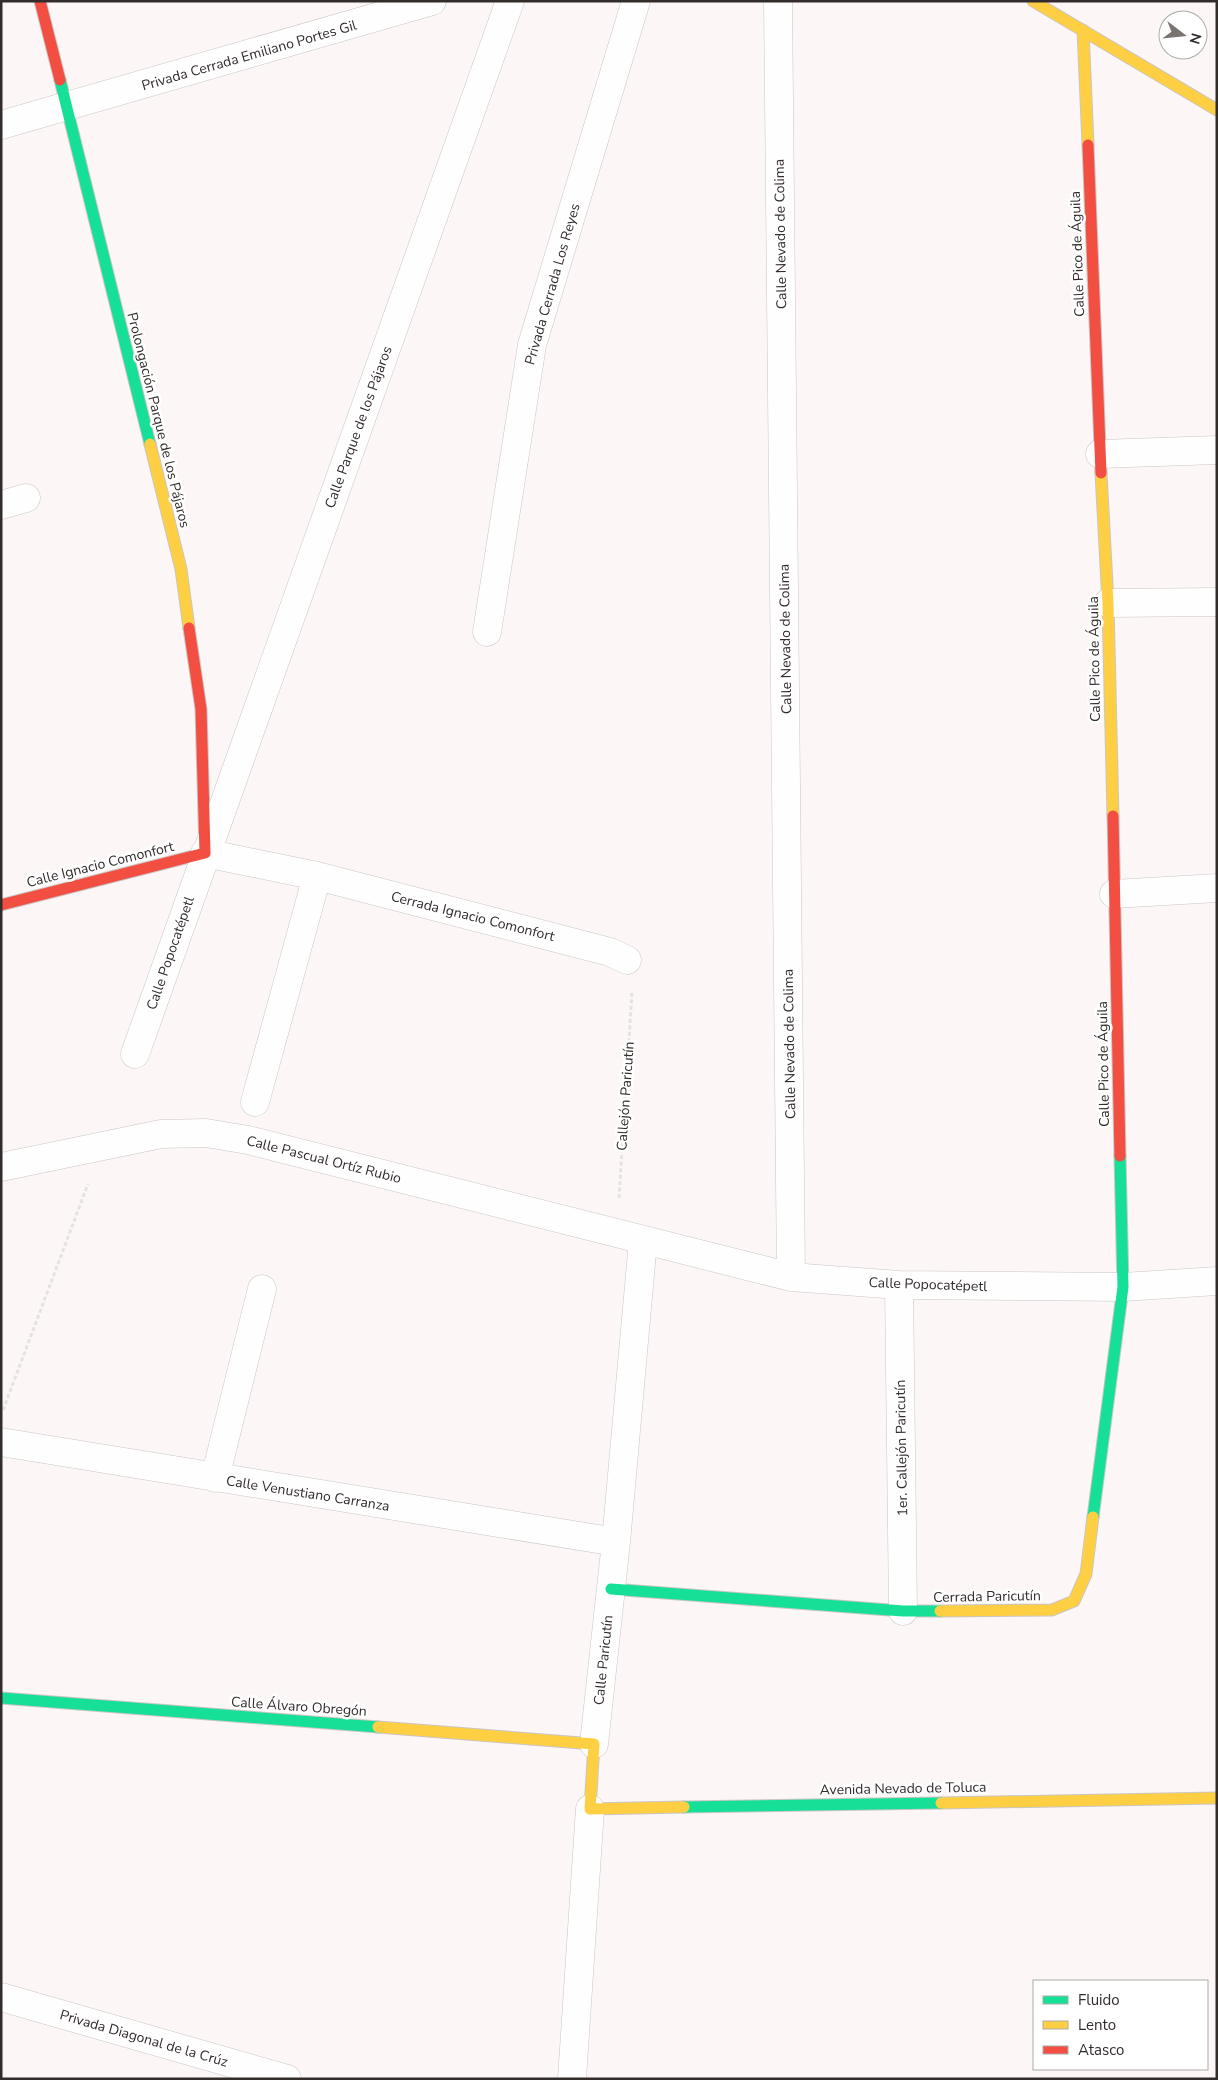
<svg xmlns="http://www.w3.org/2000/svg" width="1218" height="2080" viewBox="0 0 1218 2080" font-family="'Nunito Sans',sans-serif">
	<rect width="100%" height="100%" fill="#fcf7f6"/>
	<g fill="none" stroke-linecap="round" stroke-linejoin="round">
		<defs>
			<path id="street" d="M778,1L791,1277
				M1,125L432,1
				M1100,454L1217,450
				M1,505L26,498
				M1108,603L1217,602
				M487,632L532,345L636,1
				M205,853L317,876L610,952L627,960
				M1114,894L1217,888
				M135,1054L510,1
				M255,1102L317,876
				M1,1167L161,1134L206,1133L248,1140L791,1277L899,1285L1123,1287L1217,1281
				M899,1285L903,1611
				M1,1442L616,1542
				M215,1478L262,1289
				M594,1744L616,1542L643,1241
				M1,1997L287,2079
				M572,2079L590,1809"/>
			<path id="fast" d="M60,80L150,444
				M1093,1517L1123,1287L1120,1156
				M611,1589L903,1611H940
				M1,1698L378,1727
				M684,1807L941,1803"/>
			<path id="slow" d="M1033,1L1217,110
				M1083,30L1088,145
				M150,444L181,569L189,628
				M1101,473L1108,603L1113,816
				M940,1611L1052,1610L1074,1601L1086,1574L1093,1517
				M378,1727L594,1744L590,1809L684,1807
				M941,1803L1217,1798"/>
			<path id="jam" d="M40,1L60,80
				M1088,145L1101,473
				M1113,816L1120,1156
				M1,905L205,853L201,709L189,628"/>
		</defs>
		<!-- street casing -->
		<use href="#street" stroke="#cac6c4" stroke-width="29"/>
		<!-- fast casing -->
		<use href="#fast" stroke="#cac6c4" stroke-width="13"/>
		<!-- slow casing -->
		<use href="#slow" stroke="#cac6c4" stroke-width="13"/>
		<!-- jam casing -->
		<use href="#jam" stroke="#cac6c4" stroke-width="13"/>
		<!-- path -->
		<path stroke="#e4e3e2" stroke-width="3" stroke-dasharray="4 2.5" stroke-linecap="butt" d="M619,1198L632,992
			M3,1410L88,1184"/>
		<!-- street -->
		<use href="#street" stroke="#fffefe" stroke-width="28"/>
		<!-- fast -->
		<use href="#fast" stroke="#16e098" stroke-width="11"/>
		<!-- slow -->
		<use href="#slow" stroke="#ffcf43" stroke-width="11"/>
		<!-- jam -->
		<use href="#jam" stroke="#f24e42" stroke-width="11"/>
	</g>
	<g text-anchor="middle" stroke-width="5" stroke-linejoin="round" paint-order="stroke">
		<!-- street labels -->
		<g font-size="14" fill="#322c2b" stroke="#fff">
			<text transform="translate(249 55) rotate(-16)" y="5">Privada Cerrada Emiliano Portes Gil</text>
			<text transform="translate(780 234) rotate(-91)" y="5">Calle Nevado de Colima</text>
			<text transform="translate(1077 254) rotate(-92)" y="5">Calle Pico de Águila</text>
			<text transform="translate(552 284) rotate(-74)" y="5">Privada Cerrada Los Reyes</text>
			<text transform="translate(159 420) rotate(76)" y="5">Prolongación Parque de los Pájaros</text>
			<text transform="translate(358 427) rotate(-70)" y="5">Calle Parque de los Pájaros</text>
			<text transform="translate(785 639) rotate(-91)" y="5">Calle Nevado de Colima</text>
			<text transform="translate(1094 659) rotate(-91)" y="5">Calle Pico de Águila</text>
			<text transform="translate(100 864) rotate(-14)" y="5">Calle Ignacio Comonfort</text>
			<text transform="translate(473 916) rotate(14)" y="5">Cerrada Ignacio Comonfort</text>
			<text transform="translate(170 953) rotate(-71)" y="5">Calle Popocatépetl</text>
			<text transform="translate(789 1044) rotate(-91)" y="5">Calle Nevado de Colima</text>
			<text transform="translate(1103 1064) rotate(-91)" y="5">Calle Pico de Águila</text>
			<text transform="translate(625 1096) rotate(-86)" y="5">Callejón Paricutín</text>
			<text transform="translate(324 1159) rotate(14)" y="5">Calle Pascual Ortíz Rubio</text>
			<text transform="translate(928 1284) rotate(2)" y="5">Calle Popocatépetl</text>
			<text transform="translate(901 1448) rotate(-91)" y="5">1er. Callejón Paricutín</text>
			<text transform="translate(308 1493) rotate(9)" y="5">Calle Venustiano Carranza</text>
			<text transform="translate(987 1596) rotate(-1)" y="5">Cerrada Paricutín</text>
			<text transform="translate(603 1660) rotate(-84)" y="5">Calle Paricutín</text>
			<text transform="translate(299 1706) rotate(4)" y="5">Calle Álvaro Obregón</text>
			<text transform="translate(903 1788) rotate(-1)" y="5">Avenida Nevado de Toluca</text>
			<text transform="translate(144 2038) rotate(16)" y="5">Privada Diagonal de la Crúz</text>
		</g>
	</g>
	<!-- border -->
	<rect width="1218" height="2080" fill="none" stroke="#322c2b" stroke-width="5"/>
	<!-- legend -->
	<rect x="1033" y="1980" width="175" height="90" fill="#ffffff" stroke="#adabaa"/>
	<rect x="1043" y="1996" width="25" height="8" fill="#16e098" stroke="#adabaa"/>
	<text x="1078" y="2005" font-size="15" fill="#322c2b">Fluido</text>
	<rect x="1043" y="2021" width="25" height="8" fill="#ffcf43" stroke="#adabaa"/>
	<text x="1078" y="2030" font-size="15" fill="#322c2b">Lento</text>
	<rect x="1043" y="2046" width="25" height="8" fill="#f24e42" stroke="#adabaa"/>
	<text x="1078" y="2055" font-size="15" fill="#322c2b">Atasco</text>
	<!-- north arrow -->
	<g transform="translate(1183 35) rotate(106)"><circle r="24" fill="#ffffff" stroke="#adabaa"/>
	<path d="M0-4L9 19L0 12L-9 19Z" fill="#797372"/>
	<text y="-8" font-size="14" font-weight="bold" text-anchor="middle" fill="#322c2b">N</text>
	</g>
</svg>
